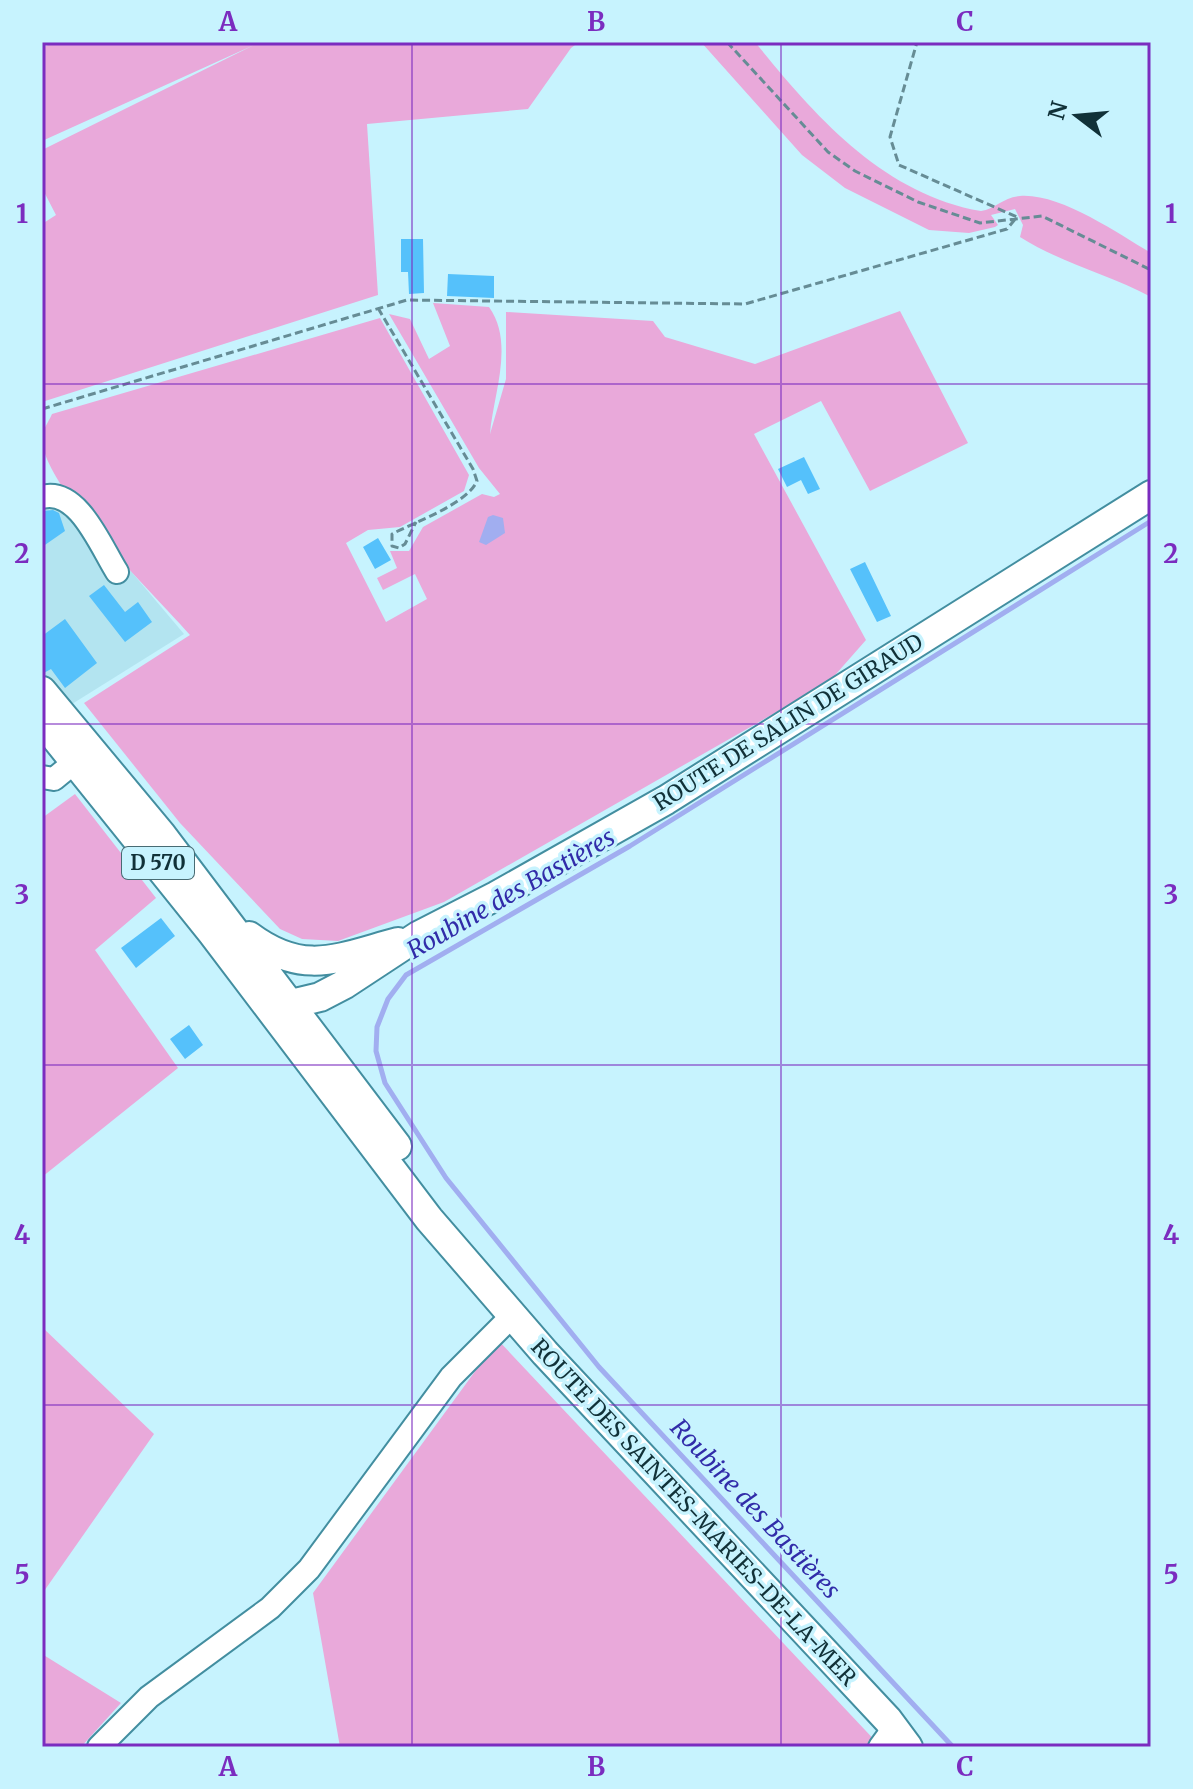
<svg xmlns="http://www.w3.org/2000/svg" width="1193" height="1789" viewBox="0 0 1193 1789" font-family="Merriweather,serif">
	<rect width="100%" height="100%" fill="#c7f3fe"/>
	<!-- built -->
	<path fill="#b3e4f0" d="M58,485L184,634L72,704L42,671V495Z"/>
	<!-- green -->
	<path fill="#e9a9da" d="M54,42H579L571,48L528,109L367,124L378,295L42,402V224L56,215L42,188V150L254,45L42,141V48Z
		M701,42H755C814,115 883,194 981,211C995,209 1004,197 1020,196C1060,193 1117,233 1151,253V297C1108,274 1061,263 1020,237L1023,225L1015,209L991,215L998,225L995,227L969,233L929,230L845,188L802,155Z
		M433,303L489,307C515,343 493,395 490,434L506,379V312L653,321L665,337L755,364L900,311L968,443L870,491L821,401L754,434L866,640L829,682L444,902L338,941L302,939L280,929L180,823L84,703L190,635C154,594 47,491 42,441C41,432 48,423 52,414L380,318L469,475L464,491L400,527L368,530L346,543L386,622L427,599L415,574L383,590L377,578L397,568L390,551H409L423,527L482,494L494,497L500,494L479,468L389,314L410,319L429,359L450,346Z
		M75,794L156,898L95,950L178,1068L42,1177V818Z
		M42,1327L154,1434L42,1594Z
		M498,1340L881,1747H340L313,1593Z
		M42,1654L121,1703L81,1747H42Z"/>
	<!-- water -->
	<path fill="#a1aef0" d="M493,515L503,518L505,533L486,545L479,542L488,517Z"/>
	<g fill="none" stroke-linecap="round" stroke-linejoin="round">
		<!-- stream -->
		<path stroke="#a1aef0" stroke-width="5" d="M953,1747L599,1367L446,1178L385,1083L376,1051L377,1027L388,999L406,975L630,846L1151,521"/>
	</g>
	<!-- building -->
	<path fill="#55c1fb" d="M401,239H423L424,293L409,294L408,272H401Z
		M448,274L494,276V298L447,296Z
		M804,457L820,489L808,494L801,480L787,487L778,469Z
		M53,510L59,513L65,531L42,547V511Z
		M378,538L391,560L375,569L363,547Z
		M865,562L891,616L877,622L850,569Z
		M104,585L125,612L138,602L152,622L125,642L89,596Z
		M65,619L97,663L65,688L51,669L42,674V636Z
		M161,918L175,936L136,968L121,948Z
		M189,1025L203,1045L185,1059L170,1039Z"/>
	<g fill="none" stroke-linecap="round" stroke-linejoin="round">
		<defs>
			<path id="minor" d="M42,497C78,487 101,547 117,572
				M42,777L54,779L87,752
				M99,1747L149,1697L270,1608L309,1569L451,1377L513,1315
				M880,1747L894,1728"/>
			<path id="major" d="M42,691L161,834L397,1146
				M42,721L213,934L429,1219L545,1353L888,1720L908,1747
				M249,936C304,977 338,958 398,942
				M270,1009L320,997L345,984L418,936L496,896L666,800L1151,495"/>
		</defs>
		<!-- minor casing -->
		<use href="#minor" stroke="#438ea0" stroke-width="26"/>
		<!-- major casing -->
		<use href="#major" stroke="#438ea0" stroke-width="32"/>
		<!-- path -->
		<path stroke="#668c95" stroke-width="3" stroke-dasharray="8 4" stroke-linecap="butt" d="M727,42L828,152L855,171L918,202L980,223L1042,216L1151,270
			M378,308L473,469L477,481C467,504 415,522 392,534V546L399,548L405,544L416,522
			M42,409L407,300L745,304L1007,229L1017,217L899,165L890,137L917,42"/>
		<!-- minor -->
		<use href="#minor" stroke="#fff" stroke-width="22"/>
		<!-- major -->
		<use href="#major" stroke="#fff" stroke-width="28"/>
	</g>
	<!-- grid -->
	<path fill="none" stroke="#7b2cbf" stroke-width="2" stroke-opacity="0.55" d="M412,42V1747M781,42V1747M42,384H1151M42,724H1151M42,1065H1151M42,1405H1151"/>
	<g text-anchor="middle" stroke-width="7" stroke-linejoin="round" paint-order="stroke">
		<!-- shield labels -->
		<rect fill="#c7f3fe" stroke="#486b73" stroke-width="2" x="122" y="847" width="72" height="32" rx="6"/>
		<g font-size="20" font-weight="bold" fill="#113138">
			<text x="158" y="870">D 570</text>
		</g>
		<!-- street labels -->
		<g font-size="22" fill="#113138" stroke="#c7f3fe">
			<text transform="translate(788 722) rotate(-32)" y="8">ROUTE DE SALIN DE GIRAUD</text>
			<text transform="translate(694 1512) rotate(47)" y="8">ROUTE DES SAINTES-MARIES-DE-LA-MER</text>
		</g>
		<!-- water labels -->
		<g font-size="24" font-style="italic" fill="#312ca9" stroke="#c7f3fe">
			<text transform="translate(511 894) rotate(-30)" y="8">Roubine des Bastières</text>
			<text transform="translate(755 1509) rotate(47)" y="8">Roubine des Bastières</text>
		</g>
	</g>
	<!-- border -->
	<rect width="1193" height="1789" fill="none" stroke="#c7f3fe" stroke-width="88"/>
	<!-- north arrow -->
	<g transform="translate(1077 116) rotate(286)" stroke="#c7f3fe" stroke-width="6" paint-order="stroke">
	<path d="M0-6L14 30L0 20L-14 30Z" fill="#113138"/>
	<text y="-12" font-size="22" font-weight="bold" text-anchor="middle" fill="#113138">N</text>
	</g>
	<rect x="44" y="44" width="1105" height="1701" fill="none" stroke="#7b2cbf" stroke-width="3"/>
	<g font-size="26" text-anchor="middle" font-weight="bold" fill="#7b2cbf">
		<text x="228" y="31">A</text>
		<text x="596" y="31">B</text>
		<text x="965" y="31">C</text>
		<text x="22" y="223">1</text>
		<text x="1171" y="223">1</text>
		<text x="22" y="563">2</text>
		<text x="1171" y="563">2</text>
		<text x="22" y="904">3</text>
		<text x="1171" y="904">3</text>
		<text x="22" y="1244">4</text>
		<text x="1171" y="1244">4</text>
		<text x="22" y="1584">5</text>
		<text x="1171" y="1584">5</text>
		<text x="228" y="1776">A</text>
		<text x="596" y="1776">B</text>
		<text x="965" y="1776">C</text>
	</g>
</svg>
